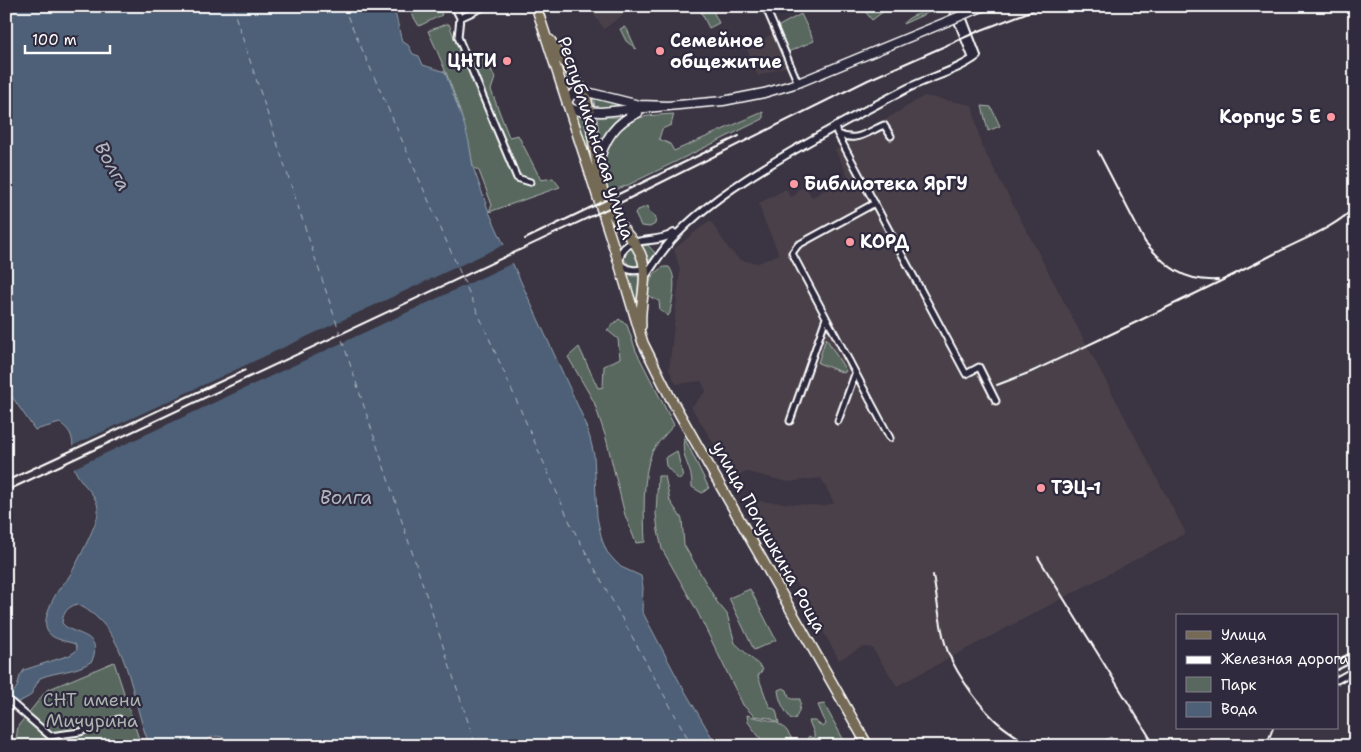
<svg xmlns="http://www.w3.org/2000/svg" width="1361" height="752" viewBox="0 0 1361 752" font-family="'Shantell Sans',sans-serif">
	<rect width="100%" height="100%" fill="#3b3442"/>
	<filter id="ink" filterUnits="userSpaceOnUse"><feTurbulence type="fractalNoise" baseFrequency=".02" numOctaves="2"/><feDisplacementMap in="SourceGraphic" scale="10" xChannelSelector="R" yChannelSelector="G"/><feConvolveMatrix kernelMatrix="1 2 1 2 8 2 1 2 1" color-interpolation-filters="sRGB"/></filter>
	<g filter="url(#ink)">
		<!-- built -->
		<path fill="#494048" d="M588,6H635L604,29Z
			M773,34L787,66L758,76L746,47Z
			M924,96L972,105L981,144L1186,533L897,686L872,648L862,647L839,660L754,509L758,501L823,506L834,503L821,478L788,482L747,472L734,476L691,407L706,391L701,381L676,384L669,370L680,270L674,249L710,220L729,249L740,260L758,263L779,254L763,218L759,203L786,189L791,197L797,194L796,191L805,186L812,197L848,177L835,150Z"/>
		<!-- green -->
		<path fill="#58685f" stroke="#acb4af" d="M407,6H438L442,15L419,26Z
			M872,6H897L884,11L872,20L863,9Z
			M934,6H938L934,10L903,24C909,14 925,14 934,6Z
			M711,7L719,23L709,28L701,12Z
			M801,14L814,41L788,52L777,27Z
			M446,24H449L463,60L485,56L495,78L491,90L509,137L518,135L541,180L553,178L560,187L489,212L492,205L479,171L473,167C466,121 448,74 428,31Z
			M624,27L627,29L636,49L626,41L620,29Z
			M555,60L575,87L571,89L568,95Z
			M593,95L604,100L634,107L595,108Z
			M982,106L991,107L1000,126L988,131Z
			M763,112V119L628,185L607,193C605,187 602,181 601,175C597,154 616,126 635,119C647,115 661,115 674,114L671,125L662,129L659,139L670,144L674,151Z
			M575,114L586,119L595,175Z
			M597,117H620C611,124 604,132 600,143Z
			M648,206L649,211L656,217L655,224L650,227L641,226L635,214L636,211Z
			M639,245H648L655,253L653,257L647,262Z
			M632,247L636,253L639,268L631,267L624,259L628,250Z
			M664,267H669C678,278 672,300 670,313L668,316L660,310L659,301L652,298L646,293C650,281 652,272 664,267Z
			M627,274L633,276H639L636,308Z
			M619,319L627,325L636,351L674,425C667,433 657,443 652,452C642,475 644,517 645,542L636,543L625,515L606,438L594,402L568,357L579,347L598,388L603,387L604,366L620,358L618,339L607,330Z
			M826,338L846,371L844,373L818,363Z
			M684,437L709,488L702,493L692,487C693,466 680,461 684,437Z
			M677,451L683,477L679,480L666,466L665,458Z
			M658,476H665L670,501L682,519L684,545L717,602L727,614L735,643L763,669L758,676L769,706L776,710L779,723L770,718L754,716L743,705L696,609L662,549L658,531L656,514Z
			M750,589L776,640L754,650L729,598Z
			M114,662L139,739L138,746H15L18,726L47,690Z
			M783,688L787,690L789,697L792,699H800C801,707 799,712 795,719H791C784,710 779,701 778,690Z
			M824,704L847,746H807L805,743L809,736L814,739V733L809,721H815L823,727L826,724L818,705Z
			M747,715C759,720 772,718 782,726C788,730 792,740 796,746H766L748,722Z
			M1111,737L1117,746H1094Z"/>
		<!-- water -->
		<path fill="#4d6077" stroke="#94a0ad" d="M6,6H392C398,18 398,29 402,41L408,45L413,54L419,56L423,65L445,72L464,124L469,142L473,167L489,212L582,415L590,438L594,455L597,517L602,540L607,552L614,560L621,567L641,576L643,587L642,611L679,681L717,746H234C223,734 212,732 201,746H150C129,697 131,630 77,604C68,607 63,612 62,623C73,637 104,631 92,661C77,672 57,671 40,678L30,696L8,708L6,713V702L17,687L20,676L24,670L70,655L76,651L77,648L75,644C67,641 53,640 48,632C40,621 55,593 63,584C66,581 66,582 68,578C74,570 98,522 98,513C100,494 78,484 74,467C70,448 79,436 60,423L35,430L6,388Z"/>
		<!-- pier -->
		<path fill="#3b3442" d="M506,244L515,262L72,469L70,447Z"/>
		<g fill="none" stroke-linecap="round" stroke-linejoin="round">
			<!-- ferry -->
			<path stroke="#afb7c2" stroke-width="1" stroke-dasharray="6 5" stroke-linecap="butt" d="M232,6L476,746
				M343,6L572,527L692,746"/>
			<defs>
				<path id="minor" d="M454,6L460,18L458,37L517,178L530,182
					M770,6L766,8L798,83
					M460,18L486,6
					M835,126L837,133L966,374L979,367L996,401
					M838,134C856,143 867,132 884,125L891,136
					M875,203L798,245L792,253L890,438
					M790,421L826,318
					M838,421L855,374
					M1337,680L1355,670
					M6,698L50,736L80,732L119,719"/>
				<path id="tertiary" d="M952,6L973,59
					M646,268C637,272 626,271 619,263C621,231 654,247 674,233
					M645,277C652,266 660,254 669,243C695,213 728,190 761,170C809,140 858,114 908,88C930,77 957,71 977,56L958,6"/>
				<path id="secondary" d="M972,11L985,6
					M670,106L639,105L583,91C574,92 569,95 567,104L572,109L580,111L601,112L723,101L764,93L798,83L946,22
					M598,166C603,142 614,122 638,113"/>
				<path id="primary" d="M536,6L619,263L643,343L670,397L868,746
					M550,40L583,91L587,101C595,138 594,179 612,213C621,231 638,241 643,261C648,282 639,305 641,326"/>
			</defs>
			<!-- minor casing -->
			<use href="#minor" stroke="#fff" stroke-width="9"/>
			<!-- tertiary casing -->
			<use href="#tertiary" stroke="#fff" stroke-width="10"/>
			<!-- secondary casing -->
			<use href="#secondary" stroke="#fff" stroke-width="11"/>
			<!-- primary casing -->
			<use href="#primary" stroke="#fff" stroke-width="12"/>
			<!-- minor -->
			<use href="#minor" stroke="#2f2a3d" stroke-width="5"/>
			<!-- tertiary -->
			<use href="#tertiary" stroke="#2f2a3d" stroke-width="6"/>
			<!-- secondary -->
			<use href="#secondary" stroke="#2f2a3d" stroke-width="8"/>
			<!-- primary -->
			<use href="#primary" stroke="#756a55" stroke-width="9"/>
			<!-- rail -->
			<path stroke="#fff" stroke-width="2" d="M1098,151L1145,242C1166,267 1184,282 1218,280
				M525,239L739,136
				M997,385L1031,372C1113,333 1196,295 1276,253C1301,240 1336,227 1355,207
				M6,481L245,370
				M6,491L624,201L868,80L979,31L1044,6
				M1038,557L1155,746
				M933,575C937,597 939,621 945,643C951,666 975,700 992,717C1003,729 1018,737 1032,746
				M1337,660L1355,651
				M1337,670L1355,661
				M1266,746L1273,728"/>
			<defs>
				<path id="secondary-bridge" d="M946,22L972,11"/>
			</defs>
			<!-- secondary-bridge casing -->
			<use href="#secondary-bridge" stroke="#fff" stroke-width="11" stroke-linecap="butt"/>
			<!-- secondary-bridge -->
			<use href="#secondary-bridge" stroke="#2f2a3d" stroke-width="8"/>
		</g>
	</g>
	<!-- markers -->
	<g fill="#ff9aa2" stroke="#2f2a3d" stroke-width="2">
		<circle cx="660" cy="51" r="5"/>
		<circle cx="507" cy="61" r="5"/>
		<circle cx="1331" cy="117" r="5"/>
		<circle cx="794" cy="184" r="5"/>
		<circle cx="850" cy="242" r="5"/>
		<circle cx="1041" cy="488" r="5"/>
	</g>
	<g text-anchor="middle" stroke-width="4.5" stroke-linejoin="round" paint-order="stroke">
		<!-- poi labels -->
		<g font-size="18" font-weight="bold" fill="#fff" stroke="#2f2a3d" text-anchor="start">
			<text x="670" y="47">Семейное<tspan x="670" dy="21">общежитие</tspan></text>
			<text x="497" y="67" text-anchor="end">ЦНТИ</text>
			<text x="1321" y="123" text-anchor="end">Корпус 5 E</text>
			<text x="804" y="190">Библиотека ЯрГУ</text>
			<text x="860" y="248">КОРД</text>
			<text x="1051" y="494">ТЭЦ-1</text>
		</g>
		<!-- street labels -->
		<g font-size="18" fill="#fff" stroke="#2f2a3d">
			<text transform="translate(596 138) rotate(72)" y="6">Республиканская улица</text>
			<text transform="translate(769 537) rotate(61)" y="6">улица Полушкина Роща</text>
		</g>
		<!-- park labels -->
		<g font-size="18" fill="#acb4af" stroke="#2f2a3d">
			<text x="92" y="706">СНТ имени<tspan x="92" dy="21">Мичурина</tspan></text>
		</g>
		<!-- water labels -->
		<g font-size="19" font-style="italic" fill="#afb7c2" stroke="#2f2a3d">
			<text transform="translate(113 166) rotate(61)" y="7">Волга</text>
			<text x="346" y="504">Волга</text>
		</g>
	</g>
	<!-- margin -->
	<rect width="1361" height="752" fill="none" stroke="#2f2a3d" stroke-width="25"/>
	<rect x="12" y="12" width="1336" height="727" fill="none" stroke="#fff" stroke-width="2" filter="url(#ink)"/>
	<!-- legend -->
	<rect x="1176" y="614" width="162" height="115" fill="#2f2a3d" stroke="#827f8b"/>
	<rect x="1186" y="631" width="25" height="8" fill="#756a55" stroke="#827f8b"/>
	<text x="1221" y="640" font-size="15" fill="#ffffff">Улица</text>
	<rect x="1186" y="656" width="25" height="8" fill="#ffffff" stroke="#827f8b"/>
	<text x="1221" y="664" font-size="15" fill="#ffffff">Железная дорога</text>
	<rect x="1186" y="677" width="25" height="15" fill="#58685f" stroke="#827f8b"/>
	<text x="1221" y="690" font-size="15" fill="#ffffff">Парк</text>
	<rect x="1186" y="702" width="25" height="15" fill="#4d6077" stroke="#827f8b"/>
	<text x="1221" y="714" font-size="15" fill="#ffffff">Вода</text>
	<!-- scale -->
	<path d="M25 45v8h85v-8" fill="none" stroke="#ffffff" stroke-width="2.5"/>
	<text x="32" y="45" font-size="15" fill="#ffffff" stroke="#2f2a3d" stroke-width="4" paint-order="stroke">100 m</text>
</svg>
